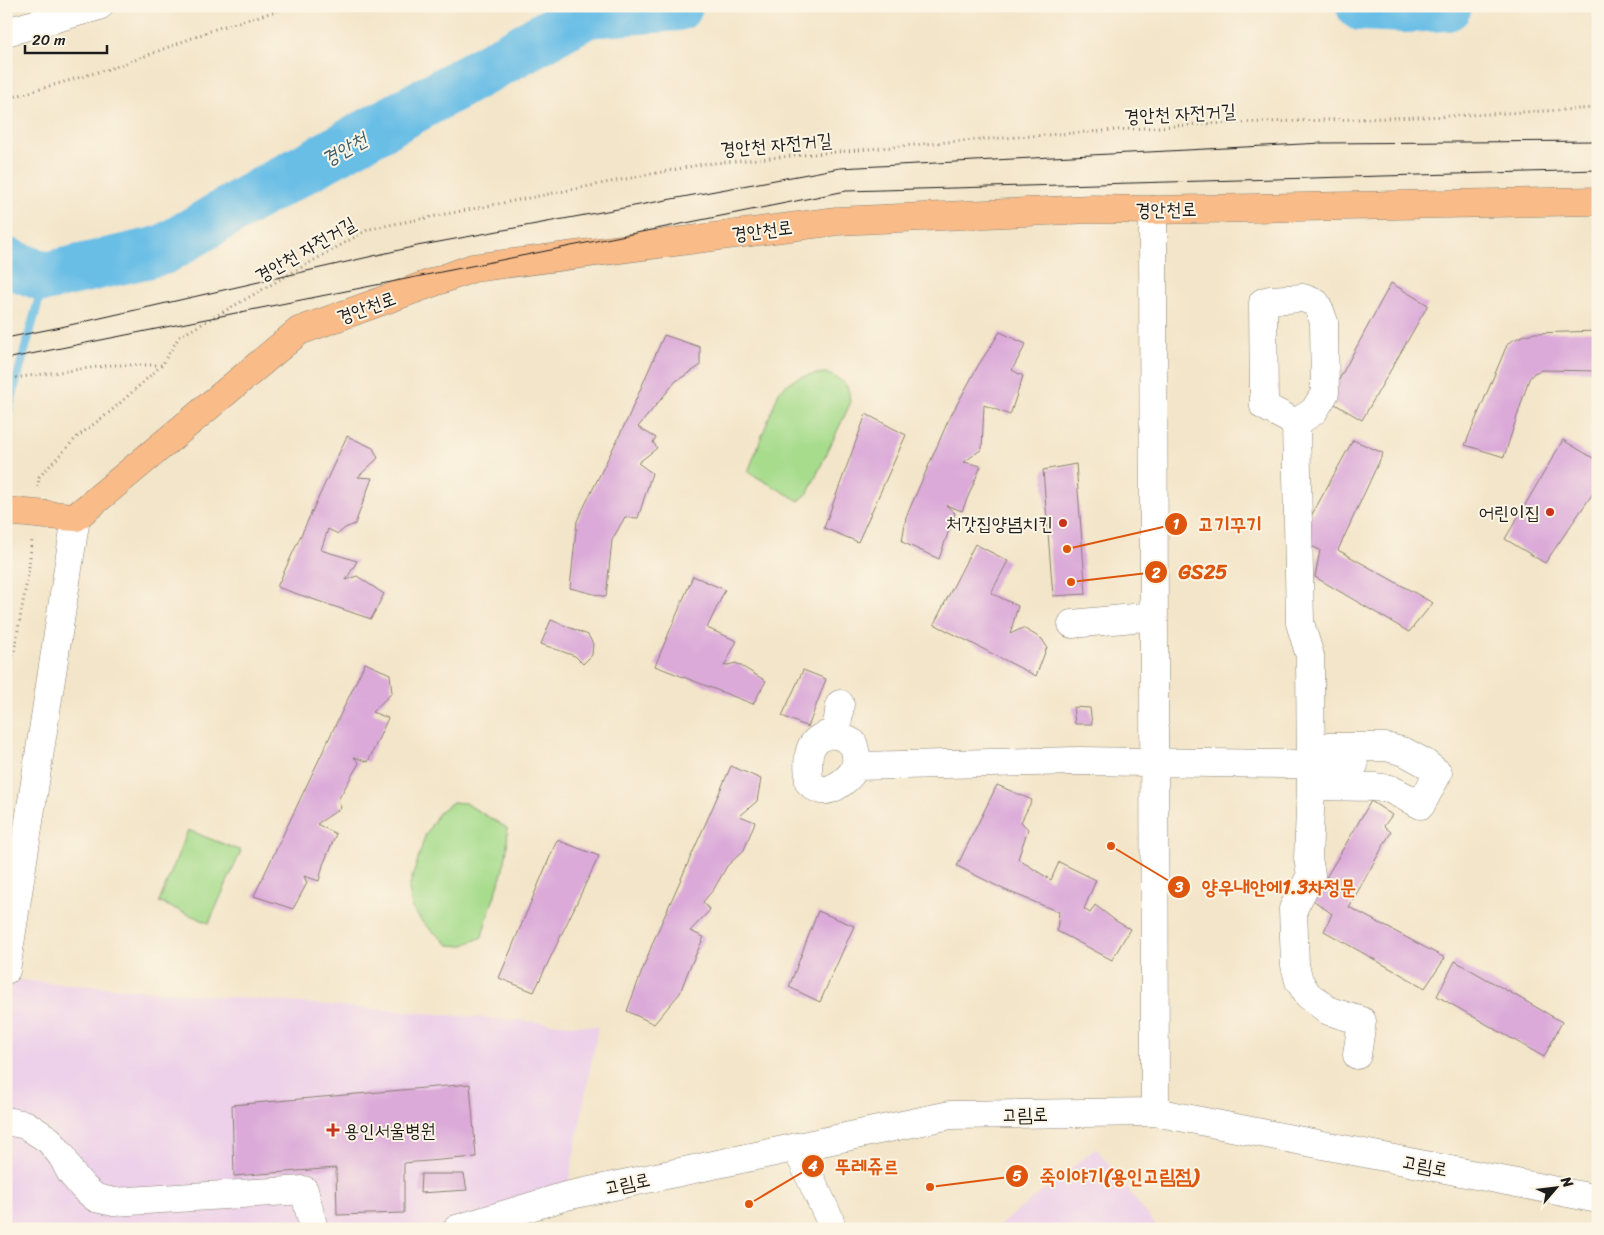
<svg xmlns="http://www.w3.org/2000/svg" width="1604" height="1235" viewBox="0 0 1604 1235" font-family="Sriracha,'Poor Story',sans-serif">
	<rect width="100%" height="100%" fill="#fcf5e5"/>
	<filter id="ink" filterUnits="userSpaceOnUse"><feTurbulence type="fractalNoise" baseFrequency=".02" numOctaves="2"/><feDisplacementMap in="SourceGraphic" scale="10" xChannelSelector="R" yChannelSelector="G"/><feConvolveMatrix kernelMatrix="1 2 1 2 8 2 1 2 1" color-interpolation-filters="sRGB"/></filter>
	<filter id="wash" filterUnits="userSpaceOnUse"><feTurbulence type="fractalNoise" baseFrequency=".0096" numOctaves="4" result="noise"/><feDisplacementMap in="SourceGraphic" scale="20" xChannelSelector="R" yChannelSelector="G"/><feGaussianBlur stdDeviation="1.12" result="paint"/><feColorMatrix in="noise" values="0 0 0 0 0 0 0 0 0 0 0 0 0 0 0 0 0 1.4 0 .05"/><feComposite in="paint" operator="in"/></filter>
	<g filter="url(#wash)">
		<rect width="100%" height="100%" fill="#f3e5c9"/>
		<!-- built -->
		<path fill="#edd0e9" d="M6,979L598,1027L566,1196L455,1229H6Z
			M1096,1148L1158,1229H995Z"/>
		<!-- green -->
		<path fill="#a7dc8d" stroke="#627c54" d="M826,373C845,382 849,382 850,404L808,493L799,501L748,472L779,392C794,376 805,375 826,373Z
			M453,802L465,803L507,828C511,866 490,900 482,937L462,946L449,945L423,923L412,908L409,888L425,836L439,812Z
			M188,830L241,851L209,923L159,902Z"/>
		<g fill="none" stroke-linecap="round" stroke-linejoin="round">
			<!-- stream -->
			<path stroke="#69bee6" stroke-width="9" d="M6,418L45,277"/>
			<!-- river -->
			<path stroke="#69bee6" stroke-width="50" d="M1361,6L1405,8L1447,6
				M6,262L45,277L163,250L251,198L587,13L678,6"/>
		</g>
		<g id="blocks">
			<!-- building -->
			<path fill="#dbaad9" d="M1391,283L1428,305L1362,420L1328,400Z
				M1598,331V371L1542,370L1534,373L1529,379L1504,457L1465,445L1507,345L1511,341L1525,335L1535,333Z
				M1000,332L1026,344L1012,370L1023,376L1010,415L984,405L982,449L964,462L981,466L962,511L946,505L955,513L939,559L902,542L906,517L948,421L979,364Z
				M664,335L700,347V366L676,381L638,427L656,438L653,442L657,448L638,463L652,473L638,518L625,517L612,540L606,597L570,588L577,521L627,420Z
				M866,414L906,435L858,542L824,528Z
				M347,436L373,448L378,458L358,477L372,478L355,524L345,528L338,534L328,529L321,550L357,561L346,580L357,576L384,594L371,619L277,587Z
				M1353,440L1383,453L1338,550L1433,603L1409,632L1315,577L1320,550L1298,540Z
				M1563,440L1598,461V486L1545,563L1505,539Z
				M1076,464L1086,594L1053,596L1043,470Z
				M975,544L1008,561L991,593L1018,606L1010,634L1023,628L1042,639L1047,647L1036,676L934,624Z
				M693,576L725,590L707,628L737,641L724,666L736,663L766,681L753,704L655,666Z
				M551,620L588,635L593,644L592,655L583,664L575,656L541,644Z
				M365,663L390,674L392,693L372,712L388,718L368,762L354,757L359,763L338,800L341,808L317,824L336,834L323,865L319,881L304,876L307,883L293,909L254,896Z
				M803,670L826,679L808,727L782,716Z
				M1073,707L1090,708L1092,724H1075Z
				M731,766L761,779L757,801L740,816L755,822L744,850L727,866L714,889L703,902L710,910L690,931L704,937L689,969L680,993L654,1024L627,1011L653,942Z
				M997,785L1032,800L1021,822L1028,829L1018,859L1051,880L1059,862L1096,880L1084,909L1090,913L1095,905L1116,921L1130,929L1112,960L1057,931L1059,912L1005,890L957,866Z
				M1371,801L1392,815L1384,826L1391,832L1349,907L1445,958L1425,988L1324,931L1332,914L1313,900Z
				M557,840L599,856L534,992L499,978Z
				M818,911L854,926L820,1002L789,987Z
				M1455,961L1562,1022L1544,1057L1437,996Z
				M470,1084L476,1157L404,1163V1213L337,1215L336,1168L234,1176L232,1105Z
				M421,1174H464L467,1190L420,1193Z"/>
		</g>
	</g>
	<g filter="url(#ink)">
		<use href="#blocks" fill-opacity="0" stroke="#888072" stroke-width="1"/>
		<g fill="none" stroke-linecap="round" stroke-linejoin="round">
			<defs>
				<path id="minor" d="M6,32L99,6
					M1153,210L1155,1112
					M1296,423L1264,406L1263,302L1270,300L1303,298L1316,303L1320,311L1324,322L1325,393L1314,411L1296,423L1300,623L1310,656L1311,786L1308,858L1311,875L1293,909L1295,965L1299,981L1308,995L1329,1011L1362,1021L1357,1055
					M1072,624L1154,616
					M831,734L840,736L853,743C855,750 858,759 855,767C852,777 833,792 822,790C816,789 813,786 809,782C808,760 804,740 831,734Z
					M836,734L840,704
					M856,766L1079,761L1354,765
					M1311,786L1376,787L1390,789L1421,805L1438,773L1425,763L1405,752L1386,747H1324
					M6,970L76,517
					M6,1121L26,1125L49,1140L62,1156L71,1173L84,1188L96,1198L114,1202L304,1190L314,1229
					M796,1147L829,1218L832,1229
					M457,1229L566,1196L950,1115L1155,1112L1598,1199"/>
				<path id="major" d="M47,515L76,517L299,331L473,268L837,221L1091,209L1153,210L1598,201"/>
			</defs>
			<!-- minor casing -->
			<use href="#minor" stroke="#888072" stroke-width="29"/>
			<!-- major casing -->
			<use href="#major" stroke="#888072" stroke-width="29"/>
			<!-- path -->
			<path stroke="#888072" stroke-width="3" stroke-dasharray="1 4" stroke-linecap="butt" d="M6,99L122,65L218,28L294,6
				M6,379L112,365H162L179,337L369,229L703,164L947,142L1201,124L1451,116L1598,108
				M38,487L39,477L78,436L110,412L162,365
				M6,695L28,575L32,540"/>
			<!-- minor -->
			<use href="#minor" stroke="#fff" stroke-width="28"/>
			<!-- major -->
			<use href="#major" stroke="#f9bc89" stroke-width="28"/>
			<!-- tram -->
			<path stroke="#1c1c1c" stroke-width="1" d="M6,338L61,327L417,246L840,168L1322,143L1598,141
				M6,359L846,191L1598,170"/>
			<defs>
				<path id="major-bridge" d="M6,511L47,515"/>
			</defs>
			<!-- major-bridge casing -->
			<use href="#major-bridge" stroke="#888072" stroke-width="29" stroke-linecap="butt"/>
			<!-- major-bridge -->
			<use href="#major-bridge" stroke="#f9bc89" stroke-width="28"/>
		</g>
	</g>
	<!-- markers -->
	<g fill="#c8321e" stroke="#fcf5e5" stroke-width="2">
		<circle cx="1550" cy="512" r="5"/>
		<circle cx="1063" cy="523" r="5"/>
		<path d="M330.5 1122.5h5v5h5v5h-5v5h-5v-5h-5v-5h5z"/>
	</g>
	<g text-anchor="middle" stroke-width="4" stroke-linejoin="round" paint-order="stroke">
		<!-- street labels -->
		<g font-size="19" fill="#1c1c1c" stroke="#fcf5e5">
			<text transform="translate(1180 113) rotate(-3)" y="7">경안천 자전거길</text>
			<text transform="translate(776 144) rotate(-5)" y="7">경안천 자전거길</text>
			<text transform="translate(1166 209) rotate(-1)" y="7">경안천로</text>
			<text transform="translate(762 230) rotate(-7)" y="7">경안천로</text>
			<text transform="translate(305 249) rotate(-30)" y="7">경안천 자전거길</text>
			<text transform="translate(366 307) rotate(-20)" y="7">경안천로</text>
			<text transform="translate(1025 1114) rotate(-1)" y="7">고림로</text>
			<text transform="translate(1425 1165) rotate(11)" y="7">고림로</text>
			<text transform="translate(627 1183) rotate(-12)" y="7">고림로</text>
		</g>
		<!-- poi labels -->
		<g font-size="19" fill="#1c1c1c" stroke="#fcf5e5" text-anchor="end">
			<text x="1540" y="519">어린이집</text>
			<text x="1053" y="530">처갓집양념치킨</text>
			<text x="344" y="1137" text-anchor="start">용인서울병원</text>
		</g>
		<!-- water labels -->
		<g font-size="20" font-style="italic" fill="#3b5d6d" stroke="#fcf5e5">
			<text transform="translate(344 149) rotate(-29)" y="7">경안천</text>
		</g>
	</g>
	<!-- callouts -->
	<path fill="none" stroke="#de560d" stroke-width="2" d="M1067 549L1176 524M1071 582L1156 572M1111 846L1179 887M749 1204L813 1166M930 1187L1017 1176"/>
	<g fill="#de560d" stroke="#fcf5e5" stroke-width="2">
		<circle cx="1067" cy="549" r="5"/>
		<circle cx="1071" cy="582" r="5"/>
		<circle cx="1111" cy="846" r="5"/>
		<circle cx="749" cy="1204" r="5"/>
		<circle cx="930" cy="1187" r="5"/>
		<circle cx="1176" cy="524" r="12"/>
		<circle cx="1156" cy="572" r="12"/>
		<circle cx="1179" cy="887" r="12"/>
		<circle cx="813" cy="1166" r="12"/>
		<circle cx="1017" cy="1176" r="12"/>
	</g>
	<g font-size="15" text-anchor="middle" font-weight="bold" fill="#fff">
		<text x="1176" y="529">1</text>
		<text x="1156" y="578">2</text>
		<text x="1179" y="892">3</text>
		<text x="813" y="1171">4</text>
		<text x="1017" y="1181">5</text>
	</g>
	<g font-size="20" text-anchor="middle" font-weight="bold" fill="#de560d" stroke="#fcf5e5" stroke-width="4" stroke-linejoin="round" paint-order="stroke">
		<text x="1230" y="531">고기꾸기</text>
		<text x="1203" y="579">GS25</text>
		<text x="1279" y="894">양우내안에1.3차정문</text>
		<text x="867" y="1173">뚜레쥬르</text>
		<text x="1119" y="1183">죽이야기(용인고림점)</text>
	</g>
	<!-- margin -->
	<rect width="1604" height="1235" fill="none" stroke="#fcf5e5" stroke-width="25"/>
	<!-- north arrow -->
	<g transform="translate(1556 1188) rotate(62)" stroke="#fcf5e5" stroke-width="4" paint-order="stroke">
	<path d="M0-4L9 19L0 12L-9 19Z" fill="#1c1c1c"/>
	<text y="-8" font-size="14" font-weight="bold" text-anchor="middle" fill="#1c1c1c">N</text>
	</g>
	<!-- scale -->
	<path d="M25 45v8h82v-8" fill="none" stroke="#1c1c1c" stroke-width="2.5"/>
	<text x="32" y="45" font-size="15" fill="#1c1c1c" stroke="#fcf5e5" stroke-width="4" paint-order="stroke">20 m</text>
</svg>
